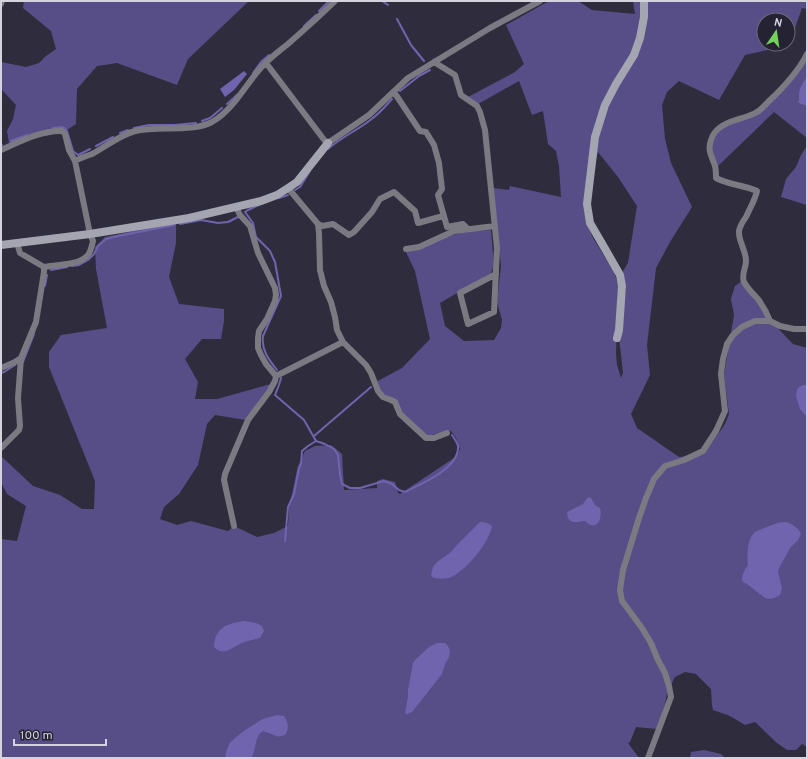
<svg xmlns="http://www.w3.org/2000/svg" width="808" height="759" viewBox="0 0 808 759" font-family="Overpass,sans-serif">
	<rect width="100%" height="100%" fill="#2f2d3d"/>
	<!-- green -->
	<path fill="#574e88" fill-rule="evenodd" d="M24,1H249L188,59L177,85L117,63L97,66L77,89L76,124L64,132L9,143L7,131L13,119L16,105L1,89V62L26,67L39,63L46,56L56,49L51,31L23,8Z
		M549,1H578L592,10L635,14L633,1H807V9L802,8L789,45L745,55L719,100L679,81L667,92L662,105L665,139L671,163L692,207L670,242L656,268L647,345L650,375L631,414L637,428L679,457L704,454L725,424L729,414L724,375L734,315L731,299L735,286L742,281L762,309L767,317L793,344L807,348V385H804L807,415V747L802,744L796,750H787L777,743L755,722L745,725L730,716L713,710L712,705L711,689L696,674L685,672L675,677L667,693L665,704L657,729L636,727L630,742L628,743L639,758H1V539L17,541L26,506L7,494L1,482V456L33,486L60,495L82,509H94L95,481L49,367V352L61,335L107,328L96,269L95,247L105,237L176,222V243L169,277L179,304L224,309V321L221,339H202L185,359L198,382L195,399H217L271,384L246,420L215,415L207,424L198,465L179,494L164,507L160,519L177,525L191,521L228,531L233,527H236L257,537L274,533L288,526L289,508L298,466L305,451L315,446L331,445L342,454L344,490L377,488V481L383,479L395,482L398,493L400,494L457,456L460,449L456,438L451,431C442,432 434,435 426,436L402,413L398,404L382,395L376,382L402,368L430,339L415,271L405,250L459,233L470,231L491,230L494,265L491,273L440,303L445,326L464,341L494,340L501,328L502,320L497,302L501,266L493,188L509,190L510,186L561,197L559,166L556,151L548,144L543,111L532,115L519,81L478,104L468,97L515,72L524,64L506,25ZM764,20H788V44H764ZM598,152L618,177L637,206L628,263L623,271L626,289L619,339L621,354L623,373L621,378L617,365L616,354L618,284L614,272L593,238L589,229L584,210V201Z
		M807,58V76L802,85L798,103L807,106V138L774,112L717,167L712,156V141L720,129L758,114Z
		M807,146V205L781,197L786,179L796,167L801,155Z
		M704,750L721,754L725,758H690L691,752Z"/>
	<!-- water -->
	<path fill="#7064ae" d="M244,71L247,74L234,90L225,97L220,89Z
		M807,76V106L798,103C799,99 799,96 799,93C800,87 804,81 807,76Z
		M804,385H807V417L800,409L796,396L797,390L799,387Z
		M588,497L591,498L595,505L600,508C602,514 600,528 591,525C590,525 586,522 585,521C576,522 568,525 567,513L569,511L583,504Z
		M480,522C485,522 488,523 492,526C490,542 463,575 448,578C443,579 437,579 432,577L431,575L433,567L437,562L451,552L456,546Z
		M786,522C792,524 798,527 801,534L798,540L790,548L779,568L778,572L782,588L780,595C774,598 771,600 765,598L747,584L742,581C742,575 744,570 748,565C747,556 747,538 755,532C759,530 763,528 767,527C774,524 779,522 786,522Z
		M244,621L256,623L262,626L264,631L260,638C253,640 247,641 240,644C231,648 223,657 214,647C215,627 227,624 244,621Z
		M437,643H445L448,646L450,651L449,657L445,664L442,674L412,712L407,714L405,713L408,697V690L413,663L415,660L429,647Z
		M278,715L284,716C288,722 289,727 286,734C278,740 272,733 263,731C254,736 257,750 251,758H225C226,753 227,747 230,743C235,736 256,723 263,719C268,717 273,716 278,715Z"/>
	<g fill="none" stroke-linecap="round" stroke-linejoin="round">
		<!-- stream -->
		<path stroke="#7064ae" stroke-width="2" d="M382,1L388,5
			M319,11L329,1
			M397,19L411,45L424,61
			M304,26L316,15
			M253,73L261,62L269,55
			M400,91L419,76L430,70
			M227,104L238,94
			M202,121L210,118L222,108
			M53,128L62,127L64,128L67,131L73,151L78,155L90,149
			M134,128L149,125H175L196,123
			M120,133L128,130
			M11,141L27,135
			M1,145H2
			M96,146L113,137
			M328,149C340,138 356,131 369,121C378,115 385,107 392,99
			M295,190L300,187L310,171
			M279,198L288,195
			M245,212L253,223L256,237L270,251L275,262L281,296L263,336C261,350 269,360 277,370
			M245,212L248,210L259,205
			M180,224L201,220L218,223L228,222L238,217
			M72,266L79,265L88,260L94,254L98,246L106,239L118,236L174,225
			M51,270L67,267
			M45,286L47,275
			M23,362L34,334
			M1,373L4,372L15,365
			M281,378L279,385L275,395L304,420L316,441
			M314,436L371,387
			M285,541L288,507L294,494L299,468L301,464L302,451L308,446L316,441L325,444L334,449L338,455L340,474L342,484L350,488H360L384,481L392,484L399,490L405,492C421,484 460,468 458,446C457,442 454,438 452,435"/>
		<!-- street -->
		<path stroke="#7b7a82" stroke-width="6" d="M1,4L2,1
			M434,62L455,75L461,95L477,106L480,112L485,130L497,248L494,312L468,324L460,293L496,274
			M266,63L325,141L328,143L369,115L408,78L490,28L540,1
			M394,92L420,131L426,132L434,145L439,163L442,189L438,195L447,227L463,224L468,229
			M1,150C19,142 42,130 62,131L65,134L69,150L75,161L90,234L93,241C92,245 91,252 87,256C79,265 56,265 44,267
			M75,161C80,158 86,156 92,154C105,147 120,135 135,131C158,125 191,133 212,122C233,110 244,87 259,70C267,60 278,52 288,44C304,30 320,16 335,1
			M288,188L318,224L322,226L333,224L349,235L354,232L372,212L380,199L394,192L415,211L418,223L443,216
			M318,224L319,233L320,270L324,286L331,302L335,317L337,330L343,342L366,365L371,373L378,391L383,397L391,400L395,402L400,414L426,438H434L447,433
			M406,249L419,247L454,231L495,226
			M770,321C767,313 763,306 758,299C753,294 748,289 744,282C741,275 746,268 746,261C746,250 738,241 739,231C740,226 743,221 746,217C750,208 755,200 757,191C744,185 729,185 716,178C716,174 716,170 715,166C712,156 707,151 711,140C717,120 742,121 757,112C761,110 765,105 768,102C783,88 798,72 807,54
			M1,368L15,362L21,358L36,322L44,272V267L20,253L17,243
			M276,376L343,342
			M1,448L19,430L20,426L18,398L21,358
			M234,526L224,480L225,474L248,420L269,392L275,381L276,376L266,364L261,355L258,348V338L259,331L267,319L275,301L276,295L275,288L258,253L250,226L240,215L236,207
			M648,758L671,697L669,686L665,673L658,660L651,643L642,628L622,601L620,590L623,570L639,518L646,498L654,479L665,466L684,460L703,451L716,431L725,411L721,374L723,359L727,344L733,335L742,327L755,321H770L780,326L794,329H807"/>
		<!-- secondary -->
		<path stroke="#a5a4b1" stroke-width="8" d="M1,245L90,234L152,224L189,218L261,201L277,195L288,188L297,182L328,143
			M617,338L619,330L622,286L620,275L604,247L590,223L587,204L595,137L605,105L616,84L634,55L640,38L644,17V1"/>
	</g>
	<!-- border -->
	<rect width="808" height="759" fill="none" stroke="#d5d4de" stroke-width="4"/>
	<!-- north arrow -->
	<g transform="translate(776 32) rotate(13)"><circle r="19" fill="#252333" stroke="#6b6a77"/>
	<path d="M0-3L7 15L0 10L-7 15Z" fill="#74d25b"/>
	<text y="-6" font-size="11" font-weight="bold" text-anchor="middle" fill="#d5d4de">N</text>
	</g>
	<!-- scale -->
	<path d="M14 739v6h92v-6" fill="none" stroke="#d5d4de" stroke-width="2"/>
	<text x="20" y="739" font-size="12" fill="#d5d4de" stroke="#252333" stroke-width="3" paint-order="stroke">100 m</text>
</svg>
